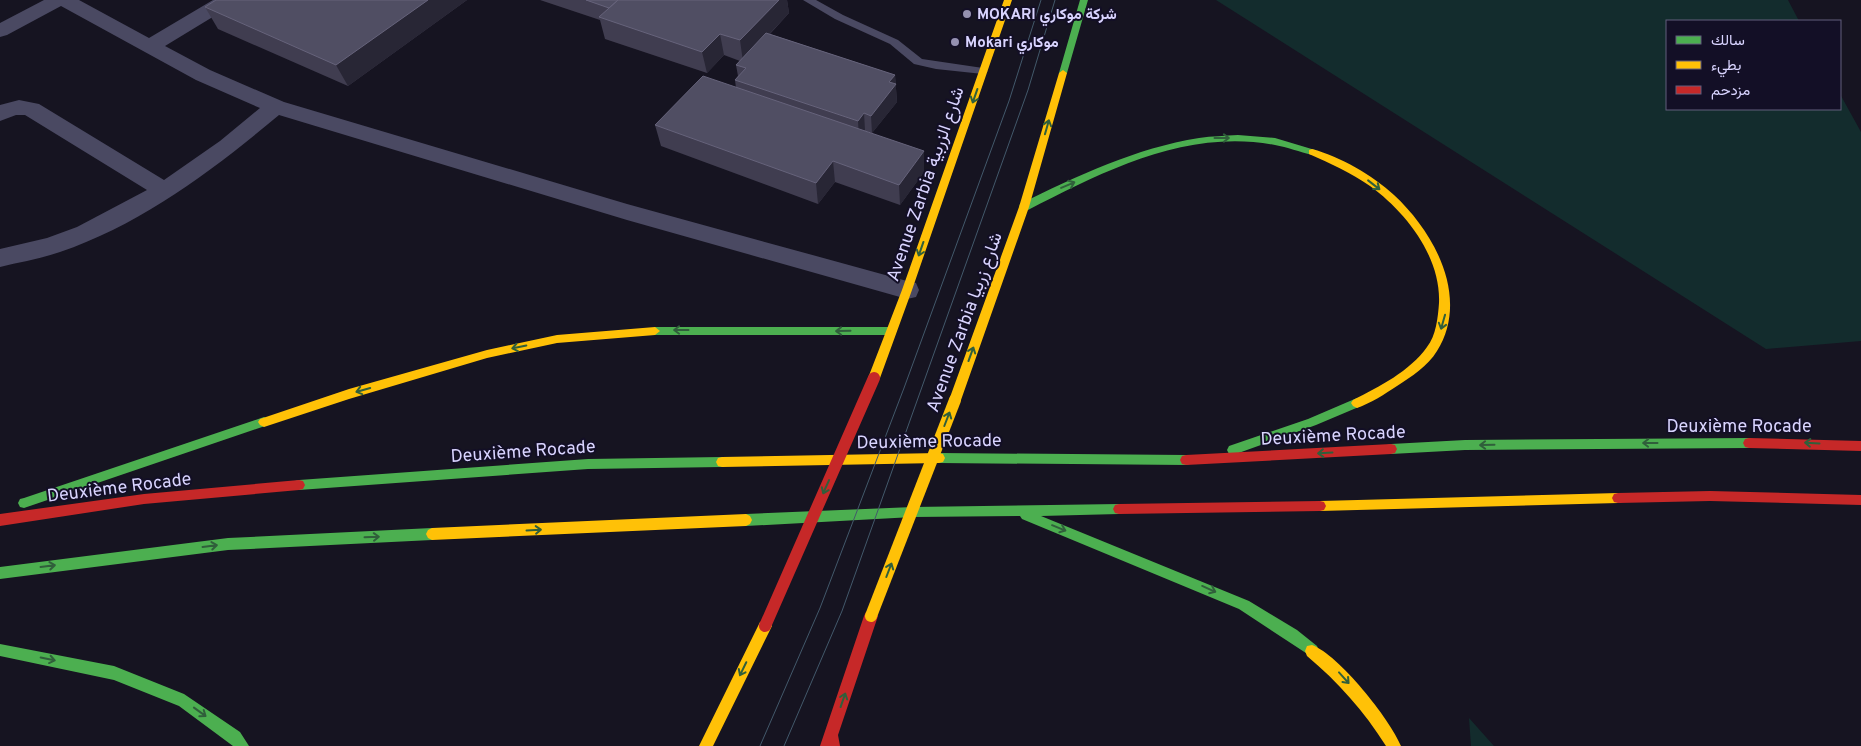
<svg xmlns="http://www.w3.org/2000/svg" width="1861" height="746" viewBox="0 0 1861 746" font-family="Overpass,Vazirmatn,sans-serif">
	<rect width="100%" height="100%" fill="#161421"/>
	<!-- green -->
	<path fill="#132c2d" d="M1216,0H1788L1799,21H1667V109H1840V94L1861,132V341L1766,349Z
		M1469,718L1494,746H1471Z"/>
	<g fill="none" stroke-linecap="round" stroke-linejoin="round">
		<!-- lane -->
		<path fill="#4a4962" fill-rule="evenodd" d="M803,0H816L843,15L898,40L922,59L983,68L988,71L983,74L936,69L914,64L890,44L835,19Z"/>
		<!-- street -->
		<path fill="#4a4962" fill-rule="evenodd" d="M44,0H79L149,38L213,0H237L234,4L165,46L210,70L284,102L627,204L907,281L916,283L919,290L916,297L907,299L627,220L279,115C213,170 142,224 60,252C40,259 20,262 0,267V249L47,238L77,227L147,190L25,115H16L0,121V105L19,100L39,104L164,180L220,141L260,108L196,80L61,6L7,35L0,37V23Z"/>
		<!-- fast -->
		<path fill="#4caf50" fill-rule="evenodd" d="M1080,0H1088L1067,73L1063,76L1059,73Z
			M1238,135L1275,138L1315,150L1317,152L1312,155C1300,152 1287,147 1275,145C1188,128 1103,171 1028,210L1024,211L1019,207L1020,204C1077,176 1136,148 1199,138C1212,136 1225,136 1238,135Z
			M655,327H892L897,331L892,335H655L650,331Z
			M1357,398L1361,400L1363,403L1361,406L1316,425L1233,455L1229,454L1227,450L1229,446L1308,419Z
			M264,417L268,419L270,422L268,425L24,508L20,507L18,503L20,499L24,498Z
			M1749,438L1753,439L1755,443L1753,447L1749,448L1465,450L1391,454L1387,453L1385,449L1387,445L1391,444L1465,440Z
			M939,453L1186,455L1190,456L1192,460L1190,464L1186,465L939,463L935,462L933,458L935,454Z
			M722,457L726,458L728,462L726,466L722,467L588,469L299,490L295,489L293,485L295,481L299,480L588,459Z
			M1119,504L1123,505L1125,509L1123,513L1119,514L1041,516L1249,601L1297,630L1317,646L1319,651L1317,656L1312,657L1239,609L1022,519L1020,516L913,517L746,526L742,524L740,520L742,516L746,514L913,507Z
			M432,528L436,530L438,534L436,538L432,540L228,550L0,579V567L228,538Z
			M0,644L114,666L184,694L240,732L249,746H233L179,706L114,680L0,656Z"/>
		<!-- slow -->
		<path fill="#ffc107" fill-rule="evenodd" d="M1004,0H1012L912,290L880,378L878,381H870L868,378L902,290Z
			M1063,70L1067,73L1029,207L961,400L959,403H951L949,400L1019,207L1059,73Z
			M1312,149C1341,157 1372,175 1394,195C1435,233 1470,298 1437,351C1428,366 1411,377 1397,386C1385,394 1371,403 1357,408L1353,406L1351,403L1353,400C1379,387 1410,371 1427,347C1436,336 1438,317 1439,303C1441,257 1406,212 1370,186C1351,173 1330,163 1309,154V150Z
			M655,327L660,331L655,335L557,343L487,358L349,399L264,427L260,425L258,422L260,419L349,389L487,350L557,335Z
			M939,453L943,454L945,458L943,462L939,463L722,467L718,466L716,462L718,458L722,457Z
			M1618,493L1622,494L1624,498L1622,502L1618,503L1320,511L1316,510L1314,506L1316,502L1320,501Z
			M746,514L750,516L752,520L750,524L746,526L432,540L428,538L426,534L428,530L432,528Z
			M765,620L770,622L772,626L713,746H699L760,622Z
			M1312,645C1339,655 1390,719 1401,746H1386C1364,711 1338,682 1307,656L1305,651L1307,646Z"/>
		<!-- jam -->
		<path fill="#c62828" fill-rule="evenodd" d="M1749,438L1861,441V451L1749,448L1745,447L1743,443L1745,439Z
			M1391,444L1395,445L1397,449L1395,453L1391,454L1186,465L1182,464L1180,460L1182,456L1186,455Z
			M299,480L303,481L305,485L303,489L299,490L144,504L0,526V514L144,494Z
			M1710,491L1861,495V505L1710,501L1618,503L1614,502L1612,498L1614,494L1618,493Z
			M1320,501L1324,502L1326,506L1324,510L1320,511L1119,514L1115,513L1113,509L1115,505L1119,504Z
			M871,610L876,612L878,616L838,735L840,746H820L864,616L866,612Z"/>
		<!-- tram -->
		<path stroke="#43596b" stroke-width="1" d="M760,746L820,608L904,388L1009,101L1041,0
			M784,746L842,611L1028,90L1055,0"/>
		<!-- slow-bridge -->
		<path stroke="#ffc107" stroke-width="12" d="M871,616L955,400"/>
		<!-- jam-bridge -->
		<path stroke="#c62828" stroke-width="12" d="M765,626L874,378"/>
	</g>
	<!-- wall -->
	<path fill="#403d50" d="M467,0L348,86L218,29L205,7Z
		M540,0H787L789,13L770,34L895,75L897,102L872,133L865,131L924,172L900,205L835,182L818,204L661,146L655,125L736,88L735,80L738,76L736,65L740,61L724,55L707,73L605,39L600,20Z"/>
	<!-- shaded-wall -->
	<path fill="#282635" d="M428,0H467L348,86L336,65Z
		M779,0H787L789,13L743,62L740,40Z
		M720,34L724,55L707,73L702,52Z
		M895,75L897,102L872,133L871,116L889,82Z
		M864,113L865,130L859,138L858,121Z
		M924,151V172L900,205L899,185Z
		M833,161L835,182L818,204L816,183Z"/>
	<!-- building -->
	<path fill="#504e63" stroke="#66637b" d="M216,0H428L336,65L205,7Z
		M586,0H618L609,8Z
		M618,0H779L740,40L720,34L702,52L599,17Z
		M766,33L895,75L889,82L896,84L871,116L864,113L858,121L735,80L746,68L736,65Z
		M703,76L924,151L899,185L833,161L816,183L655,125Z"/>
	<!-- one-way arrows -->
	<defs><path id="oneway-shaft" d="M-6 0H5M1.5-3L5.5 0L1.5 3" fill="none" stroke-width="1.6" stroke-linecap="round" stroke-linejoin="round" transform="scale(1.25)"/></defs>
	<g stroke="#305f3b">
		<use href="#oneway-shaft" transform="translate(975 96) rotate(109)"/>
		<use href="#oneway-shaft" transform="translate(1047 127) rotate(-74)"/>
		<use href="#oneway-shaft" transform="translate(1222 138)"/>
		<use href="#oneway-shaft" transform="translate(1068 185) rotate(-23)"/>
		<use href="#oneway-shaft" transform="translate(1374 185) rotate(38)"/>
		<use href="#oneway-shaft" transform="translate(921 249) rotate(109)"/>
		<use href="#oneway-shaft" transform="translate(1443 322) rotate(106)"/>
		<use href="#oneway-shaft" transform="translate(681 330) rotate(-180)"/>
		<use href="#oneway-shaft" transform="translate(843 331) rotate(179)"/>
		<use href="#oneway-shaft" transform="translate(519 347) rotate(168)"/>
		<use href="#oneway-shaft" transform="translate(971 354) rotate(-70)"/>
		<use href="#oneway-shaft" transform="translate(363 390) rotate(164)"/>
		<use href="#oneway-shaft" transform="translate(947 419) rotate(-69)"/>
		<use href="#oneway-shaft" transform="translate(1650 443) rotate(180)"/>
		<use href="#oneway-shaft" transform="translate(1812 443) rotate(-177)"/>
		<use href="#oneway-shaft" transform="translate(1487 445) rotate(179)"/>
		<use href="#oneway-shaft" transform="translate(1325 453) rotate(177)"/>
		<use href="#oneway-shaft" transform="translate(826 487) rotate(114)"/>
		<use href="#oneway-shaft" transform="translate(1059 528) rotate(22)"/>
		<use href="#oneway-shaft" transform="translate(534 530) rotate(-3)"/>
		<use href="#oneway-shaft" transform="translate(372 537) rotate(-2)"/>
		<use href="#oneway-shaft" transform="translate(210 546) rotate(-7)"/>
		<use href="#oneway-shaft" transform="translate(48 566) rotate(-7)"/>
		<use href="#oneway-shaft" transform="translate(889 570) rotate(-69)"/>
		<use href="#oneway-shaft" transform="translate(1209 589) rotate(24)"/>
		<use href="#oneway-shaft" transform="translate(48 659) rotate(12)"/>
		<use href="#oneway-shaft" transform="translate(743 669) rotate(116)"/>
		<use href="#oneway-shaft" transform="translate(1344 678) rotate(48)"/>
		<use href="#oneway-shaft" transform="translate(843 700) rotate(-71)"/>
		<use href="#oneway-shaft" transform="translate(200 712) rotate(36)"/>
	</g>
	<!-- markers -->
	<g fill="#9591b1" stroke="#130f26" stroke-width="2">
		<circle cx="967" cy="14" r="5"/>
		<circle cx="955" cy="42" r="5"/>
	</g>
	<g text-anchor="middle" stroke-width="4" stroke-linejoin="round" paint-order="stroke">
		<!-- far-poi labels -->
		<g font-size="15" font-weight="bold" fill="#d9d4ff" stroke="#130f26" text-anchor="start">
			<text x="977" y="19">MOKARI شركة موكاري</text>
			<text x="965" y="47">Mokari موكاري</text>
		</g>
		<!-- street labels -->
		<g font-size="18" fill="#d9d4ff" stroke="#130f26">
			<text transform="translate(925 184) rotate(-71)" y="6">Avenue Zarbia شارع الزربية</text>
			<text transform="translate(964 322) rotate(-70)" y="6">Avenue Zarbia شارع زربيا</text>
			<text x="1739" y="432">Deuxième Rocade</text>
			<text transform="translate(1333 435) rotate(-3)" y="6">Deuxième Rocade</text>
			<text transform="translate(929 441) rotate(-1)" y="6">Deuxième Rocade</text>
			<text transform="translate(523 451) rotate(-4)" y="6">Deuxième Rocade</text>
			<text transform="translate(119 487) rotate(-7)" y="6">Deuxième Rocade</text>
		</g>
	</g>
	<!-- legend -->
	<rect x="1666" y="20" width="175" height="90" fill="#130f26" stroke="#625e7d"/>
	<rect x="1676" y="36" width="25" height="8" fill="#4caf50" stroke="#625e7d"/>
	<text x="1711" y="45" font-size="15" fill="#d9d4ff">سالك</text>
	<rect x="1676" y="61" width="25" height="8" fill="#ffc107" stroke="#625e7d"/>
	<text x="1711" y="70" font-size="15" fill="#d9d4ff">بطيء</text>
	<rect x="1676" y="86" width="25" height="8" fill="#c62828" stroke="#625e7d"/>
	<text x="1711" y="95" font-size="15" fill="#d9d4ff">مزدحم</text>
</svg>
